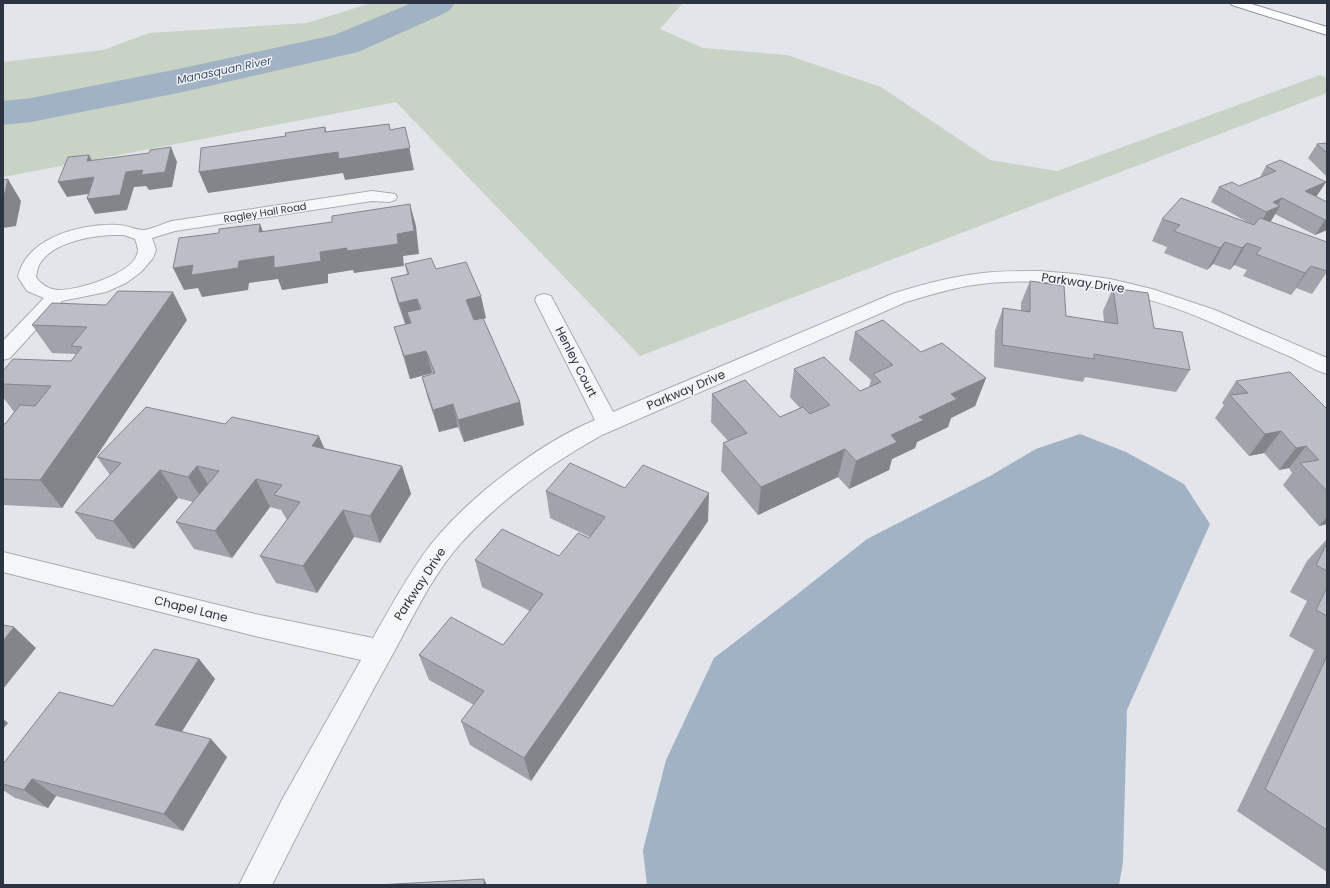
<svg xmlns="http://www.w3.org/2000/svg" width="1330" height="888" viewBox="0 0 1330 888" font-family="Poppins,sans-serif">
	<rect width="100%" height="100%" fill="#e3e5ea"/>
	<!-- green -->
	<path fill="#c8d3c5" d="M371,3H683L660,29L703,48L787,55L881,87L990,160L1057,171L1320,75L1327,78V93L640,356L396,102L3,177V62L103,50L149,33L307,23Z"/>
	<!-- water -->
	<path fill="#a2b2c5" d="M1080,434L1126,452L1184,484L1210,524L1127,710L1123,862L1119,885H647L643,850L666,760L714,658L795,596L867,539L990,476L1036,449Z"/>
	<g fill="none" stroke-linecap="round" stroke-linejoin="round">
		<!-- river -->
		<path fill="#a2b2c5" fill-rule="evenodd" d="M412,3H455L450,10L441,15L358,52L183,92L31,122L3,125V101L31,98L183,68L334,35Z"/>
		<defs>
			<path id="minor" d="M372,191L395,194L397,197L395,200L389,202L372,201L175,231L152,238L156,250L153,258L141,272L126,283L106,292L62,301L10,358L3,360V341L44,298L27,291L18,277C26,237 83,223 119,225C127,225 135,230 143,230C150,230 164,223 172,221ZM112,235H124L135,239C136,242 138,247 138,251C135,274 78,290 59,290C50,290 40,284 36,277C37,273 37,269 39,265C51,243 89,236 112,235Z
				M1039,271L1075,274L1110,279L1152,289L1215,310L1327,358V374C1314,370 1303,363 1291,357C1263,345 1236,333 1208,321C1134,289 1048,273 967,286C946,290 926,296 906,302L602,435C550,464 501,499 461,543C430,578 412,620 390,659C349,733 310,809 272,885H239L283,798L361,660L255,636L3,572V552L255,614L373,638C389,610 404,582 423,555C459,504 537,444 595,420L535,300L537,296L544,294L551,296L553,300L613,412L892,294C917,286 942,279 968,275C991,271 1015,271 1039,271Z"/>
			<path id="highway" d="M1230,3H1248L1327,27V35L1232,5Z"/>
		</defs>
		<!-- minor casing -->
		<use href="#minor" stroke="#a9acb4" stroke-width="2"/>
		<!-- highway casing -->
		<use href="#highway" stroke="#8c939f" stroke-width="2"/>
		<!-- minor -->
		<use href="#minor" fill="#f5f6f8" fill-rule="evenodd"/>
		<!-- highway -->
		<use href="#highway" fill="#fff" fill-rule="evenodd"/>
	</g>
	<!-- wall -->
	<path fill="#a1a3aa" d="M1327,143V177L1308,158L1317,144Z
		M1266,166L1326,182L1316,197L1327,202V230L1315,235L1275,214L1271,221H1270L1327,272L1312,294L1296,288L1291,295L1243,276L1247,270L1234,265L1230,270L1213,264L1207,270L1164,253L1167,247L1152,241L1162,219L1249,223L1211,202L1219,187L1239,186L1260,177Z
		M405,264L436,269L486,318L483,319L520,402L524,425L464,442L458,427L439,432L428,399L422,377L433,374L432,373L410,379L394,327L405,324L397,301L391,278L407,274Z
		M1030,281L1066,316L1104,322L1103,311L1113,288L1154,328L1190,370L1176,392L1085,377L1083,382L994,367L995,331L1003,308L1021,311V303Z
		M187,320L62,508L3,505V424H5L14,412L3,397V371L71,361L76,354L52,353L32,325Z
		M855,332L921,352L986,378L975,406L951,418L948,427L917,442L915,448L892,459L889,470L849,489L838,477L758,515L721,471L723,443L728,441L711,422L712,394L780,417L800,408L790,397L794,369L860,391L869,387L871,380L849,360Z
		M1236,381L1327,409V524L1319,526L1283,485L1292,473L1289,468L1279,470L1264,453L1249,456L1215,418L1224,405L1222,403Z
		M325,449L402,466L411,494L380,543L354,537L317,593L276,583L260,556L287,520L281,510L270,507L232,558L194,549L176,522L193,502L178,498L134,549L97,539L75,512L110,475L97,457Z
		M625,488L708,521L531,781L470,745L461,721L474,705L429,680L419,655L503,645L530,611L482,587L475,560L559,556L589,538L590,537L550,518L546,491Z
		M1327,539V872L1237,811L1314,650L1289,636L1307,601L1290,592L1307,561Z
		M199,659L215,679L182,731L227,757L183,831L56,796L48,808L15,798L3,790V764Z"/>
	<!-- shaded-wall -->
	<path fill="#83858b" d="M325,127L331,148L405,127L414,170L345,180L343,173L208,193L199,172L325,132Z
		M171,147L177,162L172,187L149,190L146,186L134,187L127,210L95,214L87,199L126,172Z
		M89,155L97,170L87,161Z
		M94,177L102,192L67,197L58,182Z
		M8,179L21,201L16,226L3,228V189Z
		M1326,182L1316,197L1305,191Z
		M1282,198L1277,207L1280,206L1271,221L1258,227L1273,202Z
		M410,204L416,226L419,254L403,256L404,266L354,273L353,270L328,274V283L282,290L278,279L249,283L248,290L202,297L198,288L184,290L173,268L193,265L239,261L274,256L320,252L397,234Z
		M1327,219V230L1315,235L1325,220Z
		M260,224L269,246L259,232Z
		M1225,242L1213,264L1207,270L1220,248Z
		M1247,243L1234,265L1230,270L1242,248Z
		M1311,266L1296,288L1291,295L1305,273Z
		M173,292L187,320L62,508L40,480Z
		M481,296L486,318L470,322L466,300Z
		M417,299L423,321L407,312L411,324L406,325L399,303Z
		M426,351L432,373L410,379L404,356Z
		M986,378L975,406L951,418L948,427L917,442L915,448L892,459L889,470L849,489L856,461L891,435L951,394Z
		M520,402L524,425L464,442L458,420Z
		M453,404L458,427L439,432L433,410Z
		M1281,431L1264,453L1249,456L1265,434Z
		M319,436L331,464L312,446Z
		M1306,446L1289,468L1279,470L1296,448Z
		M845,449L838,477L758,515L761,487Z
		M197,466L214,494L205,504L188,477Z
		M402,466L411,494L380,543L370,516Z
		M160,470L178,498L134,549L113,521Z
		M256,479L270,507L232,558L215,531Z
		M709,493L708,521L531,781L524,758Z
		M343,510L354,537L317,593L303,566Z
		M1327,517V524L1319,526Z
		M14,627L36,648L3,689V641Z
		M199,659L215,679L174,744L155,725Z
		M3,719L8,723L3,729Z
		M211,739L227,757L183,831L164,814Z
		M32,779L56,796L48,808L24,790Z
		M484,879L487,885H484Z"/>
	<!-- building -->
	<path fill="#bbbec6" stroke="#83858b" d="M389,124L390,130L405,127L410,148L339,159L338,152L199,172L201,148L286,136L285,133L325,127V132Z
		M1327,143V153L1317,144Z
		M171,147L165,172L141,175L143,170L126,172L120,195L87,199L94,177L58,182L68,157L89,155L87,161L149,153L150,150Z
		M1280,160L1326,182L1305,191L1327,202V219L1325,220L1282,198L1273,202L1280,206L1266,212L1219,187L1232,182L1239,186L1276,171L1266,166Z
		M8,179L3,201V180Z
		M1181,198L1254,225L1260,218L1327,242V271L1311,266L1305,273L1256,254L1261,248L1247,243L1242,248L1225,242L1220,248L1174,231L1180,225L1162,219Z
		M410,204L414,231L397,234L398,244L347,251V248L320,252L321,261L274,268V256L239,261L238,268L191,275L193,265L173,268L179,238L219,233V229L260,224L259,232L332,222V216Z
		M431,258L436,269L466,262L481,296L466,300L474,320L483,318L520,402L458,420L453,404L433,410L422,377L435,373L426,351L404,356L394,327L411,323L407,312L421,309L417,299L399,303L391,278L409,274L405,264Z
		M1030,281L1064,286L1066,316L1118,324L1113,288L1148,293L1154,328L1182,332L1190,370L1094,354V359L1002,345L1003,308L1030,312Z
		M118,291L173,292L40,480L3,479V424H5L20,405L35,406L51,386L3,384V371L13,359L71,361L82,347L71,346L87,327L32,325L52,303L106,305Z
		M883,320L921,352L942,343L986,378L951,394L957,399L919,417L924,420L891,435L897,442L856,461L845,449L761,487L723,443L747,433L712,394L745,380L780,417L803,407L810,414L830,405L794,369L824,357L860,391L881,382L873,374L893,365L855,332Z
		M1290,372L1327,409V491L1300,463L1319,460L1306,446L1296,448L1281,431L1265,434L1230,395L1248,393L1236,381Z
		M146,407L225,424L232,417L319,436L312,446L402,466L370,516L343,510L303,566L260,556L300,502L274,495L282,485L256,479L215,531L176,522L219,471L197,466L188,477L160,470L113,521L75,512L121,463L97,457Z
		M570,463L625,488L643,465L709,493L524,758L461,721L484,691L419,655L451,617L503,645L543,594L475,560L502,529L559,556L578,533L589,538L605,517L546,491Z
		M1327,543V571L1316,565Z
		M1327,587V616L1316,610Z
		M3,625L14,627L3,641Z
		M154,649L199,659L155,725L211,739L164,814L32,779L24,790L3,784V764L59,692L113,706Z
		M1327,656V830L1265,789Z
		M484,879V885H378Z"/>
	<g text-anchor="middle" stroke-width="3" stroke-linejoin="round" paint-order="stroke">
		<!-- far-street labels -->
		<g font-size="10" fill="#2d3340" stroke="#f3f4f7">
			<text transform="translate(265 212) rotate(-9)" y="4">Ragley Hall Road</text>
		</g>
		<!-- far-water labels -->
		<g font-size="11" font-style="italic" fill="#3b506f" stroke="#f3f4f7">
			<text transform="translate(224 70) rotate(-12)" y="4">Manasquan River</text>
		</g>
		<!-- street labels -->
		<g font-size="12" fill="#2d3340" stroke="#f3f4f7">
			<text transform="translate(1083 283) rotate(8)" y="4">Parkway Drive</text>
			<text transform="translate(576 362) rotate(63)" y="4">Henley Court</text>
			<text transform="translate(686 390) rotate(-23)" y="4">Parkway Drive</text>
			<text transform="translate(420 584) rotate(-57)" y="4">Parkway Drive</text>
			<text transform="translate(191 609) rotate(14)" y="4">Chapel Lane</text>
		</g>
	</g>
	<!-- border -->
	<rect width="1330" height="888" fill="none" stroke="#2d3340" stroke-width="8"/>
</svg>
